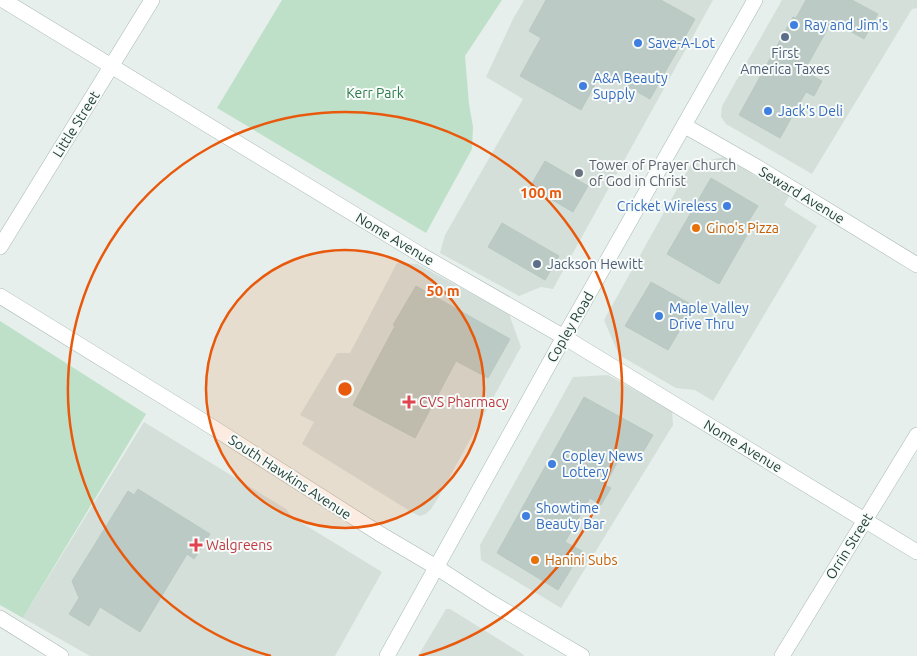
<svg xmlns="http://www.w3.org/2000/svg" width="917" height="656" viewBox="0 0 917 656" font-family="Ubuntu,sans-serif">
	<rect width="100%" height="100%" fill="#e6efeb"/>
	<!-- built -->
	<path fill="#d4dfda" d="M524,0H713L553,289L541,287L519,296L440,253L445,235L523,99L486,77L513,19Z
		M782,0H917V8L912,9L812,174L726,124L721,117L722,106Z
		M724,157L789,196L784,205L817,226L713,401L695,390L676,388L619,355L604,320L691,164Z
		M397,263L417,264L509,314L521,347L438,498L431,509L426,514L420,516L413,513L302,444L314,422L300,415L337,353H350Z
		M608,375L672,411L673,425L561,608L481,560L480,545L573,377Z
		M144,422L286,509L292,517L382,572L335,656H90L23,618Z
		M446,609H450L524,655L523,656H418Z"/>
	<!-- green -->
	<path fill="#bfe0c8" d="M282,0H502L465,56L469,104L473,127L472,149L426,233L217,108Z
		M0,321L146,414L23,618L0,605Z"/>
	<!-- building -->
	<path fill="#bbcac4" stroke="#b8c9c2" d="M546,0H661L695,19L650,99L602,72L581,110L520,76L541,38L529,31Z
		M806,0H852L878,14L864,39L832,21L804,71L822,81L814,96L806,92L780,138L739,115L793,17L796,18Z
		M545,161L588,186L573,212L530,187Z
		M711,178L758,206L742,232L747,235L719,284L667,254Z
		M502,223L559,256L545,280L488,247Z
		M651,282L694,306L668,350L625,326Z
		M416,286L510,339L488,378L456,361L415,438L353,405L395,326L393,325Z
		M584,397L653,435L639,459L624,450L605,485L611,488L601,505L590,498L565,542L582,551L558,590L497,553Z
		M138,489L210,534L194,559L187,554L140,632L100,607L89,626L69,614L79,598L72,581L128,491L134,495Z"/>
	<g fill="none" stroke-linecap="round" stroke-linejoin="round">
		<defs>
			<path id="minor" d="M3,0L421,255L564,337L917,552
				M685,126L757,167L917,265
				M0,247L152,0
				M0,618L61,656
				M782,656L917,435"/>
			<path id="tertiary" d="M0,296L198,418L380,534L436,567"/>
			<path id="secondary" d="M436,567L490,602L582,656
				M387,656L564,337L755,0"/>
		</defs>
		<!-- minor casing -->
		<use href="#minor" stroke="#a8b8b2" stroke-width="16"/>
		<!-- tertiary casing -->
		<use href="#tertiary" stroke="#a8b8b2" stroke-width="16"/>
		<!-- secondary casing -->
		<use href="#secondary" stroke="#a4bbb3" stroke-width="16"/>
		<!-- minor -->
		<use href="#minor" stroke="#fff" stroke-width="15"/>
		<!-- tertiary -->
		<use href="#tertiary" stroke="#fff" stroke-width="15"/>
		<!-- secondary -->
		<use href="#secondary" stroke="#fff" stroke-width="15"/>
	</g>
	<!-- distance rings -->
	<circle cx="345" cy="389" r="139" fill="#e8590c" fill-opacity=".12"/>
	<g fill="none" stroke="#e8590c" stroke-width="2.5">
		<circle cx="345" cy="389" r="139"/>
		<path d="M271 656A277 277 0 1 1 419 656"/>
	</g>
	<!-- markers -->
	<g fill="#3f7fe0" stroke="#f7fbf9" stroke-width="2">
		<circle cx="794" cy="25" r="5"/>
		<circle cx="638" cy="43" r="5"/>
		<circle cx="583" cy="86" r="5"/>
		<circle cx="768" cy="111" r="5"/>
		<circle cx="727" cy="206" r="5"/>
		<circle cx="659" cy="316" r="5"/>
		<circle cx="552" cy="464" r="5"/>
		<circle cx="526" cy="516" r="5"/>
	</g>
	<g fill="#5c6f8a" stroke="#f7fbf9" stroke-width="2">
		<circle cx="785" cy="37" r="5"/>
		<circle cx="537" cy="264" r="5"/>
	</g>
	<circle fill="#6b7280" stroke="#f7fbf9" stroke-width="2" cx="579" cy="173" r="5"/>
	<g fill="#e8710a" stroke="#f7fbf9" stroke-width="2">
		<circle cx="696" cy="228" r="5"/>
		<circle cx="535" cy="560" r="5"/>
	</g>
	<g fill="#e0444e" stroke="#f7fbf9" stroke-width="2">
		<path d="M406.5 394.5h5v5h5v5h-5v5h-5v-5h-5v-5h5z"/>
		<path d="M193.5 537.5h5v5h5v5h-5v5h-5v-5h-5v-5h5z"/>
	</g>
	<g text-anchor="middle" stroke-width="4" stroke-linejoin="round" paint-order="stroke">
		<!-- shop labels -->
		<g font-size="14" fill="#366cbe" stroke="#f7fbf9" text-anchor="start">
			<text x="804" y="30">Ray and Jim's</text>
			<text x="648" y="48">Save-A-Lot</text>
			<text x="593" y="83">A&amp;A Beauty<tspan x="593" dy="16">Supply</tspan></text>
			<text x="778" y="116">Jack's Deli</text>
			<text x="717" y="211" text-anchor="end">Cricket Wireless</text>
			<text x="669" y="313">Maple Valley<tspan x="669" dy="16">Drive Thru</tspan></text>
			<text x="562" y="461">Copley News<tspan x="562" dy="16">Lottery</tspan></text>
			<text x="536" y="513">Showtime<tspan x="536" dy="16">Beauty Bar</tspan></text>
		</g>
		<!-- service labels -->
		<g font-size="14" fill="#4e5e75" stroke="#f7fbf9">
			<text x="785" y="58">First<tspan x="785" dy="16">America Taxes</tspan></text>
			<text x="547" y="269" text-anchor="start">Jackson Hewitt</text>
		</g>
		<!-- park labels -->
		<g font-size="14" fill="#2d7a4b" stroke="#f7fbf9">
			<text x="375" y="98">Kerr Park</text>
		</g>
		<!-- street labels -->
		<g font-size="14" fill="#24423a" stroke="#f7fbf9">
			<text transform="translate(76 124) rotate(-58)" y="5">Little Street</text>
			<text transform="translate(802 195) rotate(31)" y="5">Seward Avenue</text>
			<text transform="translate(395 239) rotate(31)" y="5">Nome Avenue</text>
			<text transform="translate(570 327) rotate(-60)" y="5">Copley Road</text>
			<text transform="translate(743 446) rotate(31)" y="5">Nome Avenue</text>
			<text transform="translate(290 477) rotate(33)" y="5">South Hawkins Avenue</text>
			<text transform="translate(849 546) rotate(-58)" y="5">Orrin Street</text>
		</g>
		<!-- worship labels -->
		<g font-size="14" fill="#5b616d" stroke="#f7fbf9" text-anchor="start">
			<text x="589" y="170">Tower of Prayer Church<tspan x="589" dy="16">of God in Christ</tspan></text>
		</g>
		<!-- food labels -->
		<g font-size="14" fill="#c56008" stroke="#f7fbf9" text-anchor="start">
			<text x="706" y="233">Gino's Pizza</text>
			<text x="545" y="565">Hanini Subs</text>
		</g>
		<!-- health labels -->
		<g font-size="14" fill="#be3a42" stroke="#f7fbf9" text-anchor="start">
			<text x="419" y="407">CVS Pharmacy</text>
			<text x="206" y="550">Walgreens</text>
		</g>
	</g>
	<circle cx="345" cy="389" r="8" fill="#e8590c" stroke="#f7fbf9" stroke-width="2.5"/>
	<g font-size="15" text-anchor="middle" font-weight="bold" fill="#e8590c" stroke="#f7fbf9" stroke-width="4" stroke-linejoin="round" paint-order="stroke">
		<text x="541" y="198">100 m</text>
		<text x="443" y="296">50 m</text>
	</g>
</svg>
